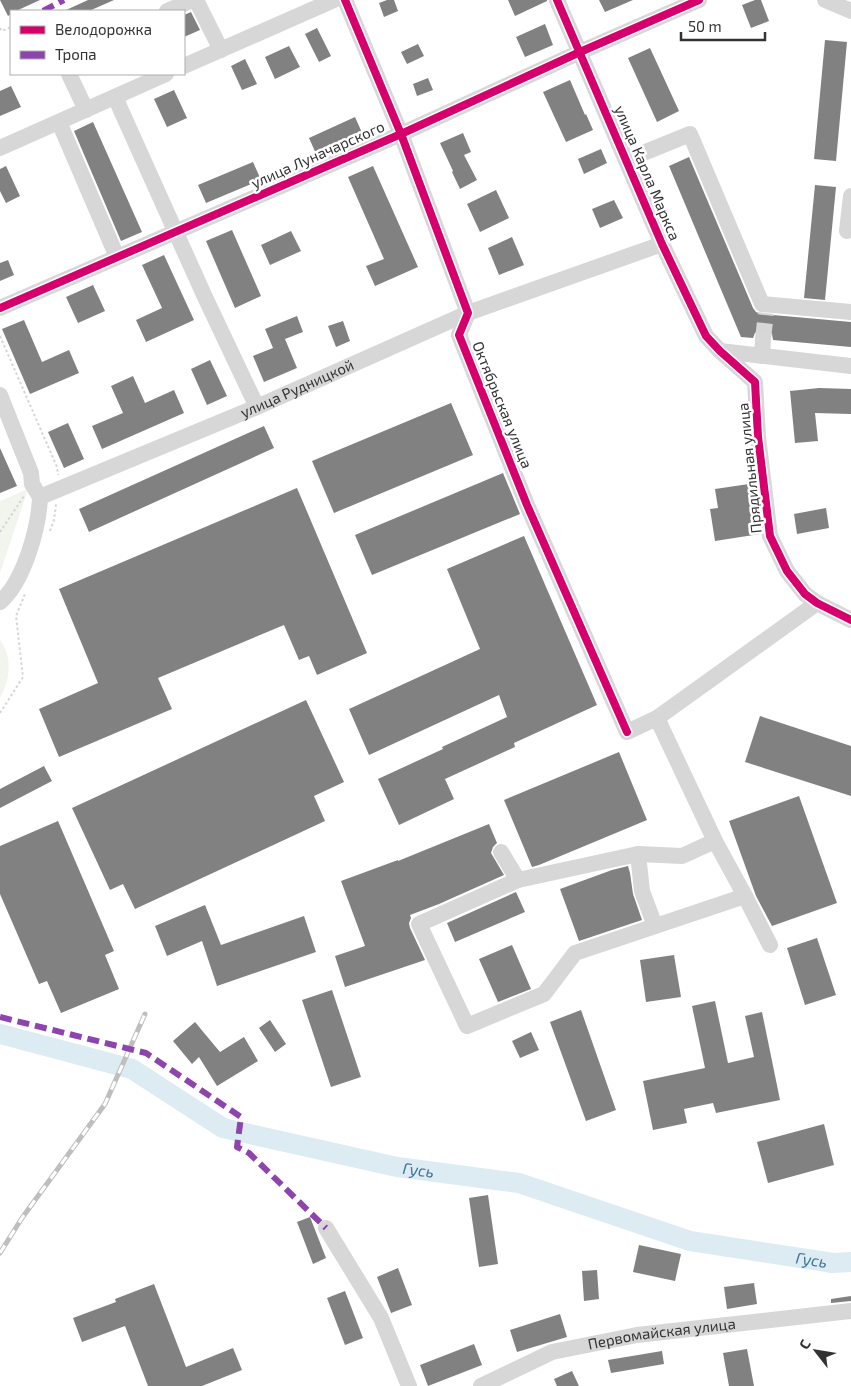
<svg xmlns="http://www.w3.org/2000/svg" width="851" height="1386" viewBox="0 0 851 1386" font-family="'Exo 2',sans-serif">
	<rect width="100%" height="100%" fill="#fff"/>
	<!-- green -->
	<path fill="#f1f5ed" d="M28,489L0,573V501Z
		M0,640C13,657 10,680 0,698Z"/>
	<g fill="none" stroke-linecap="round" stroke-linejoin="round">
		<!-- river -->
		<path stroke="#ddebf3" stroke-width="20" id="s1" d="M0,1034L132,1069L223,1128L397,1167L519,1183L690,1241L833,1263L851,1262"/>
	</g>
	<!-- building -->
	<path fill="#818181" d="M0,0H40L16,11H11V14L8,16Z
		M88,0H114L89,11H64Z
		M387,0H394L398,11L384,17L379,3Z
		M508,0H547V1L515,16Z
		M599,0H633L605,12Z
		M755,0H761L769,21L751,28L742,5Z
		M191,12L200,30L184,37V15Z
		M545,24L553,45L525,57L516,37Z
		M317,28L331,56L319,62L305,34Z
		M825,40L847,42L836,161L814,159Z
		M418,44L424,56L407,64L401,52Z
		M289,46L300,67L275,79L265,57Z
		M650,48L679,111L657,122L628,58Z
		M245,59L257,84L242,90L231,66Z
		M428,78L433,90L417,96L413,84Z
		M570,80L585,115L586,114L593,130L566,142L543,92Z
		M11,86L21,107L0,116V91Z
		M174,90L187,118L167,127L154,99Z
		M355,117L363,135L317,156L309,138Z
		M93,122L142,232L121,241L74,131Z
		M463,133L471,152L464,155L477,180L460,189L452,172L453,171L440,143Z
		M601,149L607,163L584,174L578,159Z
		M689,157L753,308L756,312L761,314L851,322V347L773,340L772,334L769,331L764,329L758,330L755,333L753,338L741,337L669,166Z
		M253,162L261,180L206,203L198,185Z
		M6,166L20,196L6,203L0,191V169Z
		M373,166L418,267L375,286L366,266L384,259L348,177Z
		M815,185L836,187L825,300L804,298Z
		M496,190L509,218L480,232L467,204Z
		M614,200L623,218L600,228L592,209Z
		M232,230L261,296L235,308L206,241Z
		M291,231L301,251L270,265L261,245Z
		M512,237L524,265L499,275L488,248Z
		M164,255L194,320L146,342L136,320L162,308L142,265Z
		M8,260L14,275L0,281V263Z
		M93,285L105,311L78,323L66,297Z
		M297,316L303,332L285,339L297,368L264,382L253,356L273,348L265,329Z
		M24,320L42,362L69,350L79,373L30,394L2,329Z
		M343,321L350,341L336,347L328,326Z
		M210,360L227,396L207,405L191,369Z
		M133,376L145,403L174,390L184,413L102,449L92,426L123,413L111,386Z
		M819,388L851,389V414L815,413L818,441L795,443L790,391Z
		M451,403L473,455L334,513L312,461Z
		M68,423L84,459L64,468L48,432Z
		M264,426L274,448L89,532L79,509Z
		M0,448L17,486L0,493Z
		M503,473L520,514L372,575L355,535Z
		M749,484L750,489H754L760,534L715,541L710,509L718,508L715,489Z
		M297,488L367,653L317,675L309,656L299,660L284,625L158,678L172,709L59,757L39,709L98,683L59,589Z
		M826,508L829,528L797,534L794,514Z
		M524,536L597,705L514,743L515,747L445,779L454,799L399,825L378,779L443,749L442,747L507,717L499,695L369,755L349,709L480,649L447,569Z
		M306,700L344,782L314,796L325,821L135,909L123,884L110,890L72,808Z
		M760,716L851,746V796L745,762Z
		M619,752L647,820L539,865L532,867L504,800Z
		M44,766L52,781L0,808V789Z
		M799,796L837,903L772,926L756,896L729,821Z
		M58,821L114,951L105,955L119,989L61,1013L47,981L39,984L0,894V846Z
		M489,824L497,843L493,847L491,853L504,875L439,904L410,915L411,918L409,923L410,928L425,960L345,987L335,956L365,946L341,881L398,860V861Z
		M628,866L630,873L633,894L642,920L579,941L560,889L612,870Z
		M516,892L525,912L455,942L447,923Z
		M205,905L221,945L304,916L316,952L217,986L202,941L167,956L155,926Z
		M817,938L836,995L805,1005L787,948Z
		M512,945L531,989L498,1002L479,959Z
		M674,955L681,997L646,1002L640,960Z
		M332,990L361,1077L331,1087L302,1000Z
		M715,1001L728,1063L754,1057L745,1016L762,1012L780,1100L716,1113L713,1103L684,1109L687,1123L653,1130L643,1081L705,1068L692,1006Z
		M581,1010L616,1110L586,1121L550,1022Z
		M270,1020L286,1044L275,1052L259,1028Z
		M195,1022L220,1052L244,1037L258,1061L217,1086L199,1057L192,1064L173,1041Z
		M531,1032L539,1050L520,1058L512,1041Z
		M824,1124L834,1165L768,1183L757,1142Z
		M488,1195L498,1264L479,1267L469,1198Z
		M310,1217L326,1258L313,1264L297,1222Z
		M639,1245L681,1254L675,1281L633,1272Z
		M398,1268L412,1305L391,1313L377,1277Z
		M597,1270L599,1299L584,1301L582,1271Z
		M754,1283L757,1304L727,1309L724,1287Z
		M154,1284L186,1367L233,1348L242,1370L202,1386H148L125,1326L82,1342L73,1318L116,1302L115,1299Z
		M345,1291L363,1338L345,1345L327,1298Z
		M851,1296V1301L831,1303V1299Z
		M560,1314L567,1337L517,1352L510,1330Z
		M474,1344L482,1365L428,1386L420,1365Z
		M747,1349L754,1386H729L723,1353Z
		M662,1351L664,1364L611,1373L608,1360Z
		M572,1371L579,1386H557L554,1379Z"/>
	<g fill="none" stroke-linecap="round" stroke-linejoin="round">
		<!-- minor-tunnel -->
		<path stroke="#d6d6d6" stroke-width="16" stroke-dasharray="16 8" stroke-linecap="butt" d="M763,339L766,313"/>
		<!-- path -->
		<path stroke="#d6d6d6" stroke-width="2" stroke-dasharray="2.5 2.5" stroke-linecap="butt" d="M0,28L2,31L11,27
			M0,336L57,467L58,475
			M50,531L54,520L56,504
			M0,532L24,496
			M0,713L23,677L16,616L25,594"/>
		<!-- minor -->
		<g stroke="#d7d7d7" stroke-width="16">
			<path d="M196,0L221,50"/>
			<path d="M345,0L401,134L468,313L459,335L527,505L627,732L657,718L817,603"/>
			<path d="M557,0L662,244L706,336L720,351L755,382L758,437L770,536L787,571L805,594L817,603L851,620"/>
			<path d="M825,0L851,11"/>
			<path d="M167,11L193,0"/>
			<path d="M184,66L334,0"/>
			<path d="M69,74L86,110"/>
			<path d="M115,97L204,295L257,407"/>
			<path d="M59,122L117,257"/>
			<path d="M0,148L166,74"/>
			<path d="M626,160L690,134L762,304L851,312"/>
			<path d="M847,231L851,196"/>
			<path d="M0,308L401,134L580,52L699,0"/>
			<path d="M720,351L851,366"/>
			<path d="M762,356L763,339"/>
			<path d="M0,395L31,473L32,484L40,497"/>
			<path id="s2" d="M40,497L257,407L468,313L662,244"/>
			<path d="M0,602C24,582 39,527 40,497"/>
			<path d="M657,718L715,841L745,896L770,945"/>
			<path d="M501,852L518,880L419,924L467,1026L544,994L575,953L745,896"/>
			<path d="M638,854L642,891L655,926"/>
			<path d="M518,880L638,854L682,856L715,841"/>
			<path d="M326,1228L381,1318L409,1386"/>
			<path id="s3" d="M481,1386L552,1352L637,1335L851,1311"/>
		</g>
		<defs>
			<path id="rail" d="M0,1253L22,1218L105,1104L145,1014"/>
		</defs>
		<!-- rail casing -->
		<use href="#rail" stroke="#bebebe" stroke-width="5"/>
		<!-- rail -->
		<use href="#rail" stroke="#fff" stroke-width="3" stroke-dasharray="9" stroke-linecap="butt"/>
		<!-- quiet -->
		<path stroke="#8e44ad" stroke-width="6" stroke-dasharray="12 6" stroke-linecap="butt" d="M43,11L64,0
			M0,1017L146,1053L241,1117L237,1147L249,1153L326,1228"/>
		<defs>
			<path id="cycleway" d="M345,0L401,134L468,313L459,335L527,505L627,732
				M557,0L662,244L706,336L720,351L755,382L758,437L770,536L787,571L805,594L817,603L851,620
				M0,308L401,134L580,52L699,0"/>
		</defs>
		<!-- cycleway casing -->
		<use href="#cycleway" stroke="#fff" stroke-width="11"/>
		<!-- cycleway -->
		<use href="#cycleway" stroke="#d6006c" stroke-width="8"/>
	</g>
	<g text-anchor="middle" stroke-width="5" stroke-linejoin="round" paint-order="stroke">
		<!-- street labels -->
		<g font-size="15" fill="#333" stroke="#fff">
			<text transform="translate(318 155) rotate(-24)" y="5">улица Луначарского</text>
			<text transform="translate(647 173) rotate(67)" y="5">улица Карла Маркса</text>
			<text dy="5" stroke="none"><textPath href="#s2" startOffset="279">улица Рудницкой</textPath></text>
			<text transform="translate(502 405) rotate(68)" y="5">Октябрьская улица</text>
			<text transform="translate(750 468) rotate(-96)" y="5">Прядильная улица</text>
			<text dy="5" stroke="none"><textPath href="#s3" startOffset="190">Первомайская улица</textPath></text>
		</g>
		<!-- water labels -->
		<g font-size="16" font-style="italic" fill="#3f7597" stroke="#fff">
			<text dy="6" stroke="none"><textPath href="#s1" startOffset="445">Гусь</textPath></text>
			<text dy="6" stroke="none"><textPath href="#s1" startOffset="850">Гусь</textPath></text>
		</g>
	</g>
	<!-- legend -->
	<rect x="10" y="10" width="175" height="65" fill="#ffffff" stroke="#adadad"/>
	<rect x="20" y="26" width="25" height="8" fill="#d6006c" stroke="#adadad"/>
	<text x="55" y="35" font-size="15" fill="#333333">Велодорожка</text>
	<rect x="20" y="51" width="25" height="8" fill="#8e44ad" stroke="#adadad"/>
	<text x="55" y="60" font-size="15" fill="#333333">Тропа</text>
	<!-- north arrow -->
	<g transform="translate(816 1351) rotate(301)" stroke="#ffffff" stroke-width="4" paint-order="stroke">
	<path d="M0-4L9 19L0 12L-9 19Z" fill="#333333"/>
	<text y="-8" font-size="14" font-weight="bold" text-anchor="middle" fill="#333333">С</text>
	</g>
	<!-- scale -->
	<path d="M681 32v8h84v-8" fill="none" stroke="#333333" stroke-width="2.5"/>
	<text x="688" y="32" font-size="15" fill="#333333" stroke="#ffffff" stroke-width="4" paint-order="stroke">50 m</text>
</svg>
